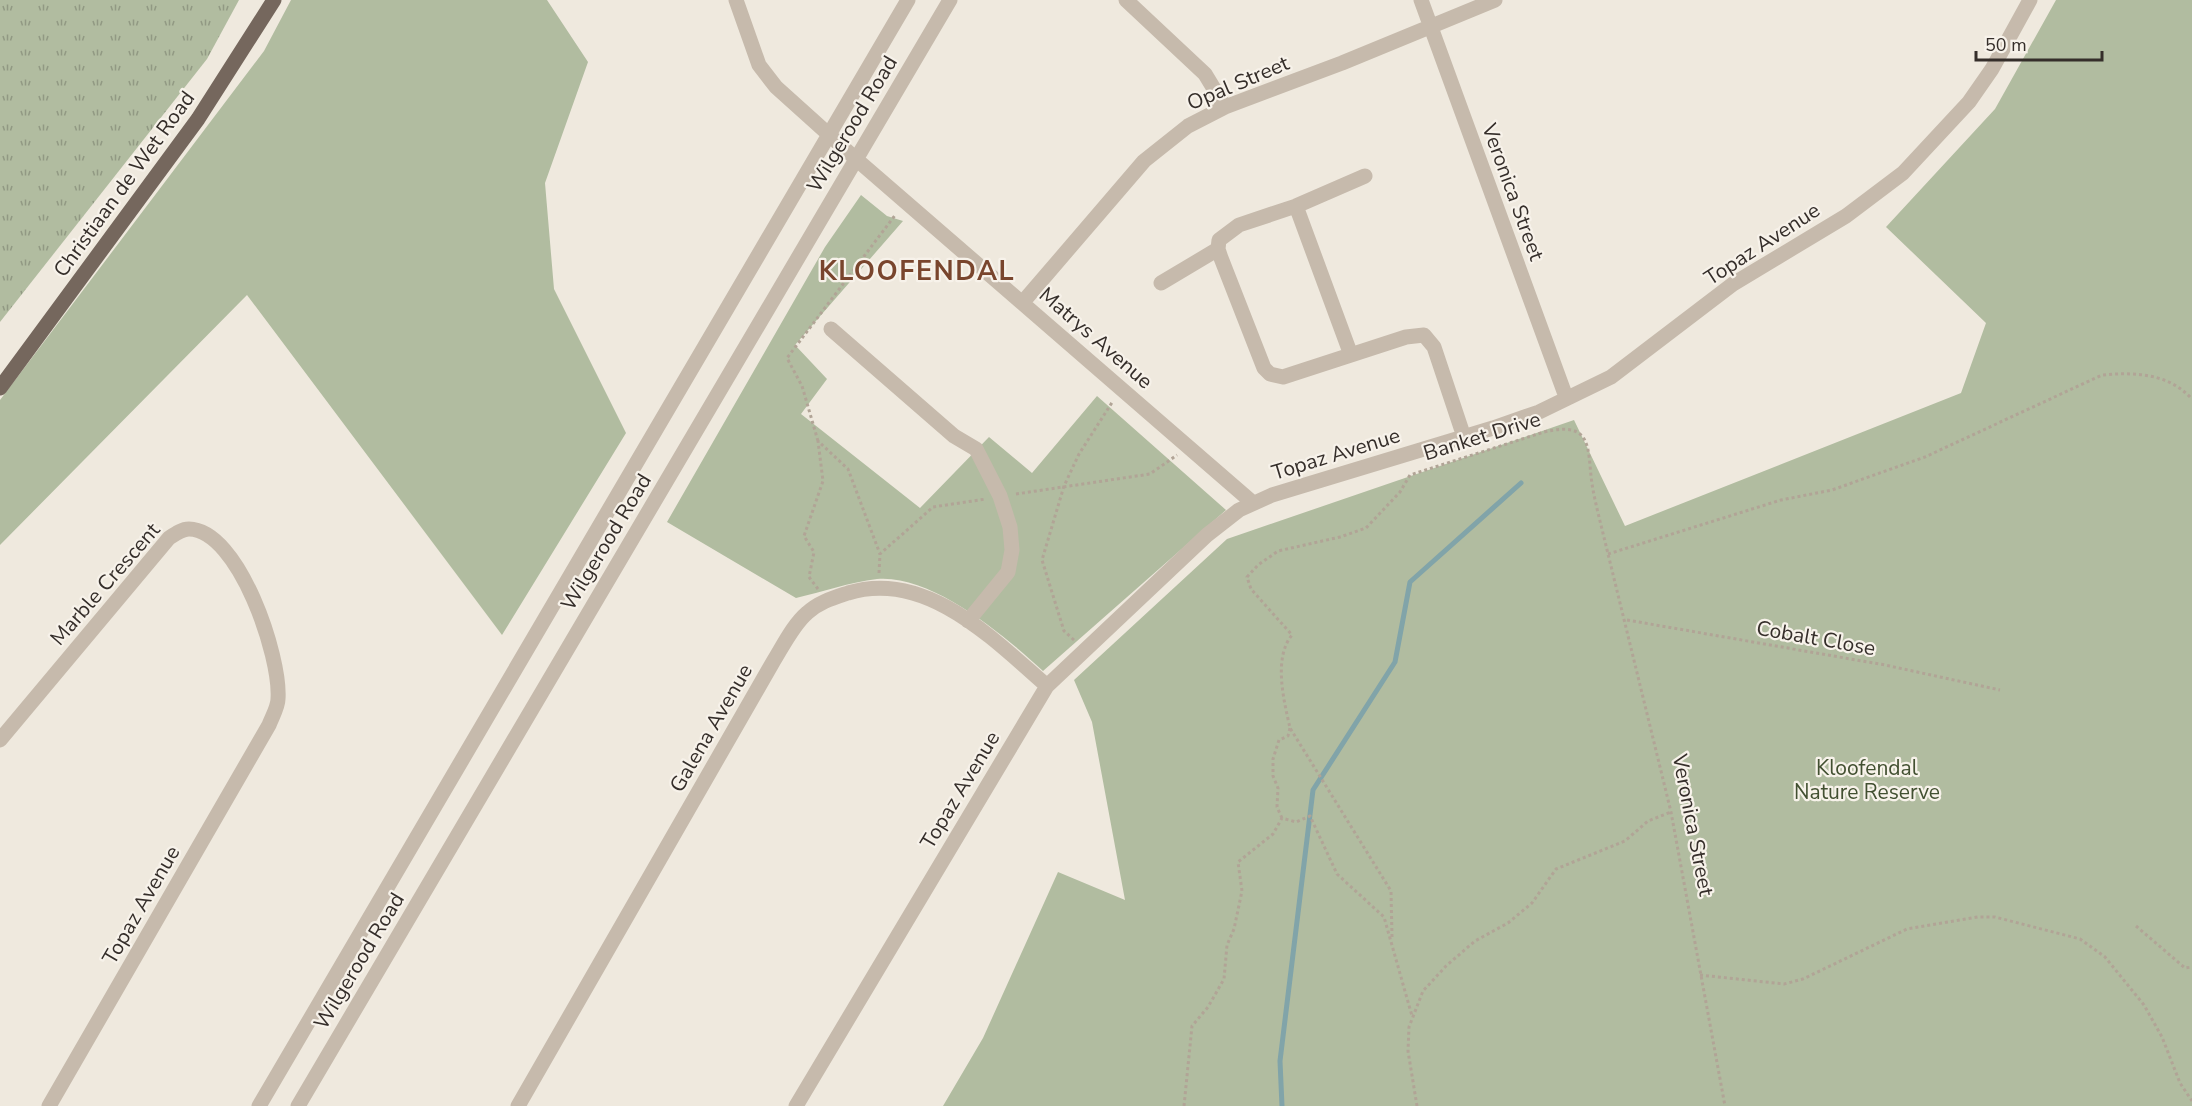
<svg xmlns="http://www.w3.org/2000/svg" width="2192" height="1106" viewBox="0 0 2192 1106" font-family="'Nunito Sans',sans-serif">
	<defs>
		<pattern id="grass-tufts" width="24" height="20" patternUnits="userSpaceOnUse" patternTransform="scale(1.5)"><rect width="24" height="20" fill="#b1bca0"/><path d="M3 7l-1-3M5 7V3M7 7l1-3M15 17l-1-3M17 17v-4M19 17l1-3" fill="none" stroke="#919983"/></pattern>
	</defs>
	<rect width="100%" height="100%" fill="#efe9de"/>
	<!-- grass -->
	<path fill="url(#grass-tufts)" d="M0,0H239L207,59L0,322Z"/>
	<!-- park -->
	<path fill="#b1bca0" d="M291,0H547L588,62L545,183L554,289L626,433L502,635L247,295L0,545V400L264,51Z
		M2056,0H2192V1106H943L983,1038L1058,872L1125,900L1092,722L1074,680L1227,539L1574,420L1625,526L1961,393L1986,323L1886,227L1995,109Z
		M861,195L887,216L903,221L795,345L827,379L801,414L920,508L989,437L1032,473L1097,396L1226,510L1043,671C1005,636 932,574 877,579C850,582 822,592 796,598L667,522L825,247Z"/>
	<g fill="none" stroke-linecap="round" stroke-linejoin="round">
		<!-- stream -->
		<path stroke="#81a4a9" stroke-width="5" d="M1282,1106L1280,1061L1313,790L1395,662L1410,582L1521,483"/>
		<!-- path -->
		<path stroke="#b1a496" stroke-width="3" stroke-dasharray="3 3" stroke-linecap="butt" d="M818,441L802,386L787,358L896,214
			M1016,494L1150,474L1177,455
			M1608,554L1781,500L1832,490L1925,457L2102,375C2135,372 2168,373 2192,399
			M879,573L880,554L933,507L986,499
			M818,589L809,577L814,552L804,536L823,481L818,441L848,469L880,554
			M1627,620L1885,665L2000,690
			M1074,640L1064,631L1042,560L1064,486L1079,454L1113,401
			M1282,818L1277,807L1278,788L1273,776V759L1279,740L1288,736L1290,728
			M2136,926L2185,968L2192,967
			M1392,937L1391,891L1290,728C1284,701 1273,658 1292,635L1251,589L1247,577L1258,565L1278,551L1340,537L1366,528L1400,492L1410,475L1544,432C1594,420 1587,449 1592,484C1594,496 1597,509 1600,521L1671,812L1725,1106
			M1700,975L1784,984L1803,979L1907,929L1978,917H1995L2080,939L2105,957L2144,1005L2162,1037L2180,1083L2192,1101
			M1184,1106L1192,1026L1208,1007L1224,979L1227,945L1234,929L1242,891L1238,862L1273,834L1282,818L1296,822L1310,816L1337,874L1384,917L1412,1016
			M1417,1106L1408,1051L1409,1027L1423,991L1446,966L1475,941L1508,923L1532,903L1556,869L1625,841L1648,821L1671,812"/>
		<!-- minor -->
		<path stroke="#c6baac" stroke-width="15" d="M736,0L759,65L776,87L856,159L1253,503
			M1126,0L1205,74L1225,107
			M1421,0L1566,397
			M1365,176L1296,206L1239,225L1219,240L1218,249L1221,258L1264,368L1270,374L1283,377L1406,337L1424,335L1434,347L1464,437
			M1296,206L1351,355
			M1161,283L1218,249
			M1023,302L1144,161L1188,126L1225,107L1342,63L1495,0
			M831,329L954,436L976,449L1000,496L1010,527L1012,550L1008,572L968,621
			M0,740L169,538C175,534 182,529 189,529C239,530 281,657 278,699C278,707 272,717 269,725L49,1106
			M259,1106L908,0
			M298,1106L950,0
			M518,1106L773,662C783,646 793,625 807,613C819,602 833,598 848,593C926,569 993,639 1047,686
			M796,1106L1047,686L1207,535L1239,510L1272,495L1493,428L1539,412L1611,377L1733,284L1846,216L1903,173L1969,102L1992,69L2030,0"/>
		<!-- major -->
		<path stroke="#75675d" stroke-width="15" d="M0,388L198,119L274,0"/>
	</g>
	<g text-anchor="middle" stroke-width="4.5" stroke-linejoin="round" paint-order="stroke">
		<!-- street labels -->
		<g font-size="21" fill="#352e2a" stroke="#f7f2ea">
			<text transform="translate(1238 83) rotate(-23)" y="7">Opal Street</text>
			<text transform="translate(852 124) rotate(-59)" y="7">Wilgerood Road</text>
			<text transform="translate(124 184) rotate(-54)" y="7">Christiaan de Wet Road</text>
			<text transform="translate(1513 192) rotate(70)" y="7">Veronica Street</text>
			<text transform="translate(1762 244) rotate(-33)" y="7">Topaz Avenue</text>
			<text transform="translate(1096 338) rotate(41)" y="7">Matrys Avenue</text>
			<text transform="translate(1482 436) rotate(-17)" y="7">Banket Drive</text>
			<text transform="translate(1336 454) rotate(-17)" y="7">Topaz Avenue</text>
			<text transform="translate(606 542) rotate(-59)" y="7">Wilgerood Road</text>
			<text transform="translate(105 584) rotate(-49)" y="7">Marble Crescent</text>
			<text transform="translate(1816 638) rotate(10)" y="7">Cobalt Close</text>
			<text transform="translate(711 728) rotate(-60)" y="7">Galena Avenue</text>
			<text transform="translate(960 790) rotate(-59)" y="7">Topaz Avenue</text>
			<text transform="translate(1693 825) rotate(79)" y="7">Veronica Street</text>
			<text transform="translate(141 905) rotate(-60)" y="7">Topaz Avenue</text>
			<text transform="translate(359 961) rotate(-59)" y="7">Wilgerood Road</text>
		</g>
		<!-- park labels -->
		<g font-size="21" fill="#425031" stroke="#f7f2ea">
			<text x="1867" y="775">Kloofendal<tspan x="1867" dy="24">Nature Reserve</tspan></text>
		</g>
		<!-- district labels -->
		<g font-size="27" font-weight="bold" letter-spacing="1.5" fill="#79452d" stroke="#f7f2ea">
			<text x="917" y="280">KLOOFENDAL</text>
		</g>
	</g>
	<!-- scale -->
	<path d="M1976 51v9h126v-9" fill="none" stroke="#352e2a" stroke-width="3"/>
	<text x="1985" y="51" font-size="18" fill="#352e2a" stroke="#f7f2ea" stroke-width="4.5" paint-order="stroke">50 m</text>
</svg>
